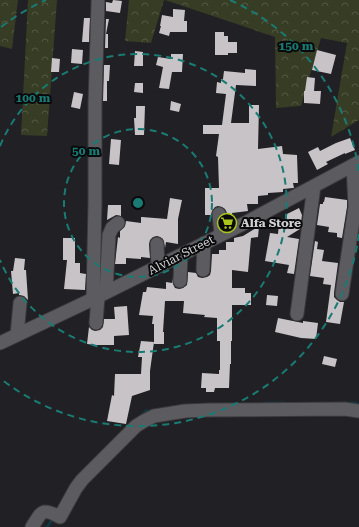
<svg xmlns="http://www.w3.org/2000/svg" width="359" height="527" viewBox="0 0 359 527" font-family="'Roboto Serif',serif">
	<defs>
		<pattern id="forest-crowns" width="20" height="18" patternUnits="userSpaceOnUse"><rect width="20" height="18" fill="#363d24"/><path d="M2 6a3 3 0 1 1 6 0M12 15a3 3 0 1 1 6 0" fill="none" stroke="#525843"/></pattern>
	</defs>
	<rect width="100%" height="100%" fill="#212024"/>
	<!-- forest -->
	<path fill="url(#forest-crowns)" d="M0,0H18L12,49L0,46Z
		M28,0H57L47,136L21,135Z
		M129,0H164L151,43L125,41Z
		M165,0H359V120L331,137L347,43L321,38L301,106L276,108L275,37Z"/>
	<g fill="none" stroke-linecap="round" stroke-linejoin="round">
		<!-- stream -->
		<path stroke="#0e3943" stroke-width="3" d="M265,403H285
			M349,403H356L359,405
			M141,416L146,411H152
			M47,527L54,517"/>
	</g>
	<!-- building -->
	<path fill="#c8c3c7" d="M113,0L122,1L120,13L106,11V2L112,3Z
		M173,9L185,10L184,21H187V32H170L169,36L159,33L161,26H160L162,15L173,17Z
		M84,18H90L89,42H82Z
		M106,19H109L106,34H108V48H105Z
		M215,32H224V36H228V42H237V53H228V55H215Z
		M72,49L83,50L82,64L71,63Z
		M317,50L336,55L331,74L312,70Z
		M135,51L143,52V66H134Z
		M171,54H183L182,72H172L169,89L159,88L163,67L156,65L158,57L171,59Z
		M52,58L60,59L59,72H51Z
		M104,65H110L109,81H107V101H103Z
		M245,69L256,70V86L236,85L231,123H249V105H259L258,149L282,146L283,154L297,155L298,183H293L294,188H293L283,189V192L268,193V195L258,196V204H247L248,211L232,213L233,220L228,223L227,213L225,209L222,207L218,206L215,207L212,211L211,215H205V188H219L218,157L216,156L219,134H203V125H222L226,94L216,93L217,82L221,83V79H223L224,71L245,73Z
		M307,77L315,78L314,91H321L320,104L304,103V91H305Z
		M135,83H143V93L134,92Z
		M74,92L83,94L80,109L71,107Z
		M171,101L181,104L179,112L170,110Z
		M136,106H145L144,135H135L134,118H136Z
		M350,138L355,150L345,154V153L326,162L328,164L317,170L308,152L318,147L320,151L336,143Z
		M111,139L121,140L119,165L109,164Z
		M325,197L347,200V207L342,238L337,237V233L328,232L329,227L317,225L320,204H323V202H324Z
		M170,198L182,200L178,219V244L166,242L165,248L163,239L160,237L157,236L153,237L150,240L149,244L150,258L141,257V259L126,258V264H115L118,237L120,238V231L125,226L126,221L141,223V217H142L167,219Z
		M108,205H121V216L116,215L107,220Z
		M299,208L302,215L300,229L287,237L299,239L294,274L287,273L289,265L265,261L270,233L278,234L279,223L290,224L285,215Z
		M259,226L258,237L251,238L248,272L232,270V288H245V293H251V305H232V341H231V364H230L229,388H215L214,392H206V388H201L202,373L219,374V370H220V341H217V318L204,317L205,315L183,313L184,301H165L163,332H164V344H154V324H152L153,316L139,315L143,292H146L147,287L166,289V282L172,283V278L173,284L175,288L179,289L183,288L187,285L188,272L196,273L198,277L202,278L207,277L210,275L211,271L212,254H219V250H226V242H234V238L243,236Z
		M63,238H75V263H80V273L86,274L85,290L64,289L67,260H63Z
		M315,241L318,242L317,249L324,250L322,261L338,263L334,293V297L337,300L340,302H344L340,324L326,322L331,285L323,284L324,278L310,276Z
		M15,258L25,259L24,270H26L28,300L24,296L19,295V293L13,294L11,271H13Z
		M267,295L278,296L277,306L266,305Z
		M127,306L129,335L114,336V345H96L87,344L89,327L92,330L95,331L100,330L103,327L104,319H115L114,307Z
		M278,318L303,323V321L318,323L316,339L301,338L275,332Z
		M141,341L154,342L150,371V390L132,396L126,424L107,421L112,395L114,396L115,374H141L142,357H138Z
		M324,356L337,359L335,367L322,364Z"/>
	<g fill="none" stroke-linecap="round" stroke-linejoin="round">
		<defs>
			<path id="minor" d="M219,214L221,235
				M157,244L158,266
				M203,270L204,243
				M180,281L181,255
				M106,292L109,235L112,228L118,223
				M342,294L355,207L353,165
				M93,299L95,202V104L98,2
				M297,314L314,186
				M96,323L98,297
				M17,335L20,303
				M0,343L93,299L243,224L359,162
				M32,527C42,512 41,507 60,517L76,488L82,480L136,426L144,421L154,416L185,411L209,410L345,409L359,411"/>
		</defs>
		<!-- minor casing -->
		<use href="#minor" stroke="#3a3a3d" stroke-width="15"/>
		<!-- minor -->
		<use href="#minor" stroke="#5c5b60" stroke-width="13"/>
	</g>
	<!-- distance rings -->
	<g fill="none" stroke="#197b73" stroke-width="2" stroke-dasharray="7 5">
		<circle cx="138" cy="203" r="74"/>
		<path d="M0 146A149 149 0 1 1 0 260"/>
		<path d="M359 234A223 223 0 0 1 1 379M1 27A223 223 0 0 1 46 0M230 0A223 223 0 0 1 359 172"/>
	</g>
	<!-- icons -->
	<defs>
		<symbol id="supermarket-ring" viewBox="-11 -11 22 22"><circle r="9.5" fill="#0a0a0c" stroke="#a9c71b" stroke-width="1.5"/><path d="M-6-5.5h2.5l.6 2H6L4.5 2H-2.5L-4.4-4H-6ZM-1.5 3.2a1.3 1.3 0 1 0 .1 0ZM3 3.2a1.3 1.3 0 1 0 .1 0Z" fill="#a9c71b"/></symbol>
	</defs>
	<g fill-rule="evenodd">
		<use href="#supermarket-ring" x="216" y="212" width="22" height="22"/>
	</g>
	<g text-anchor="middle" stroke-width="4" stroke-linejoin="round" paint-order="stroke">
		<!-- poi labels -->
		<g font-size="12" font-weight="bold" fill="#d1d1d3" stroke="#0a0a0c" text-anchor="start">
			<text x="241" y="227">Alfa Store</text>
		</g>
		<!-- street labels -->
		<g font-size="12" fill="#d1d1d3" stroke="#0a0a0c">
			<text transform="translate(181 255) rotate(-27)" y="4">Alviar Street</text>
		</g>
	</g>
	<circle cx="138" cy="203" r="6" fill="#197b73" stroke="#0a0a0c" stroke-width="2"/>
	<g font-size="12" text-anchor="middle" font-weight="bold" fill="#197b73" stroke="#0a0a0c" stroke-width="4" stroke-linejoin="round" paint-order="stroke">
		<text x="296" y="50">150 m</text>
		<text x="33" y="102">100 m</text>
		<text x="86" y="155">50 m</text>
	</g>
</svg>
